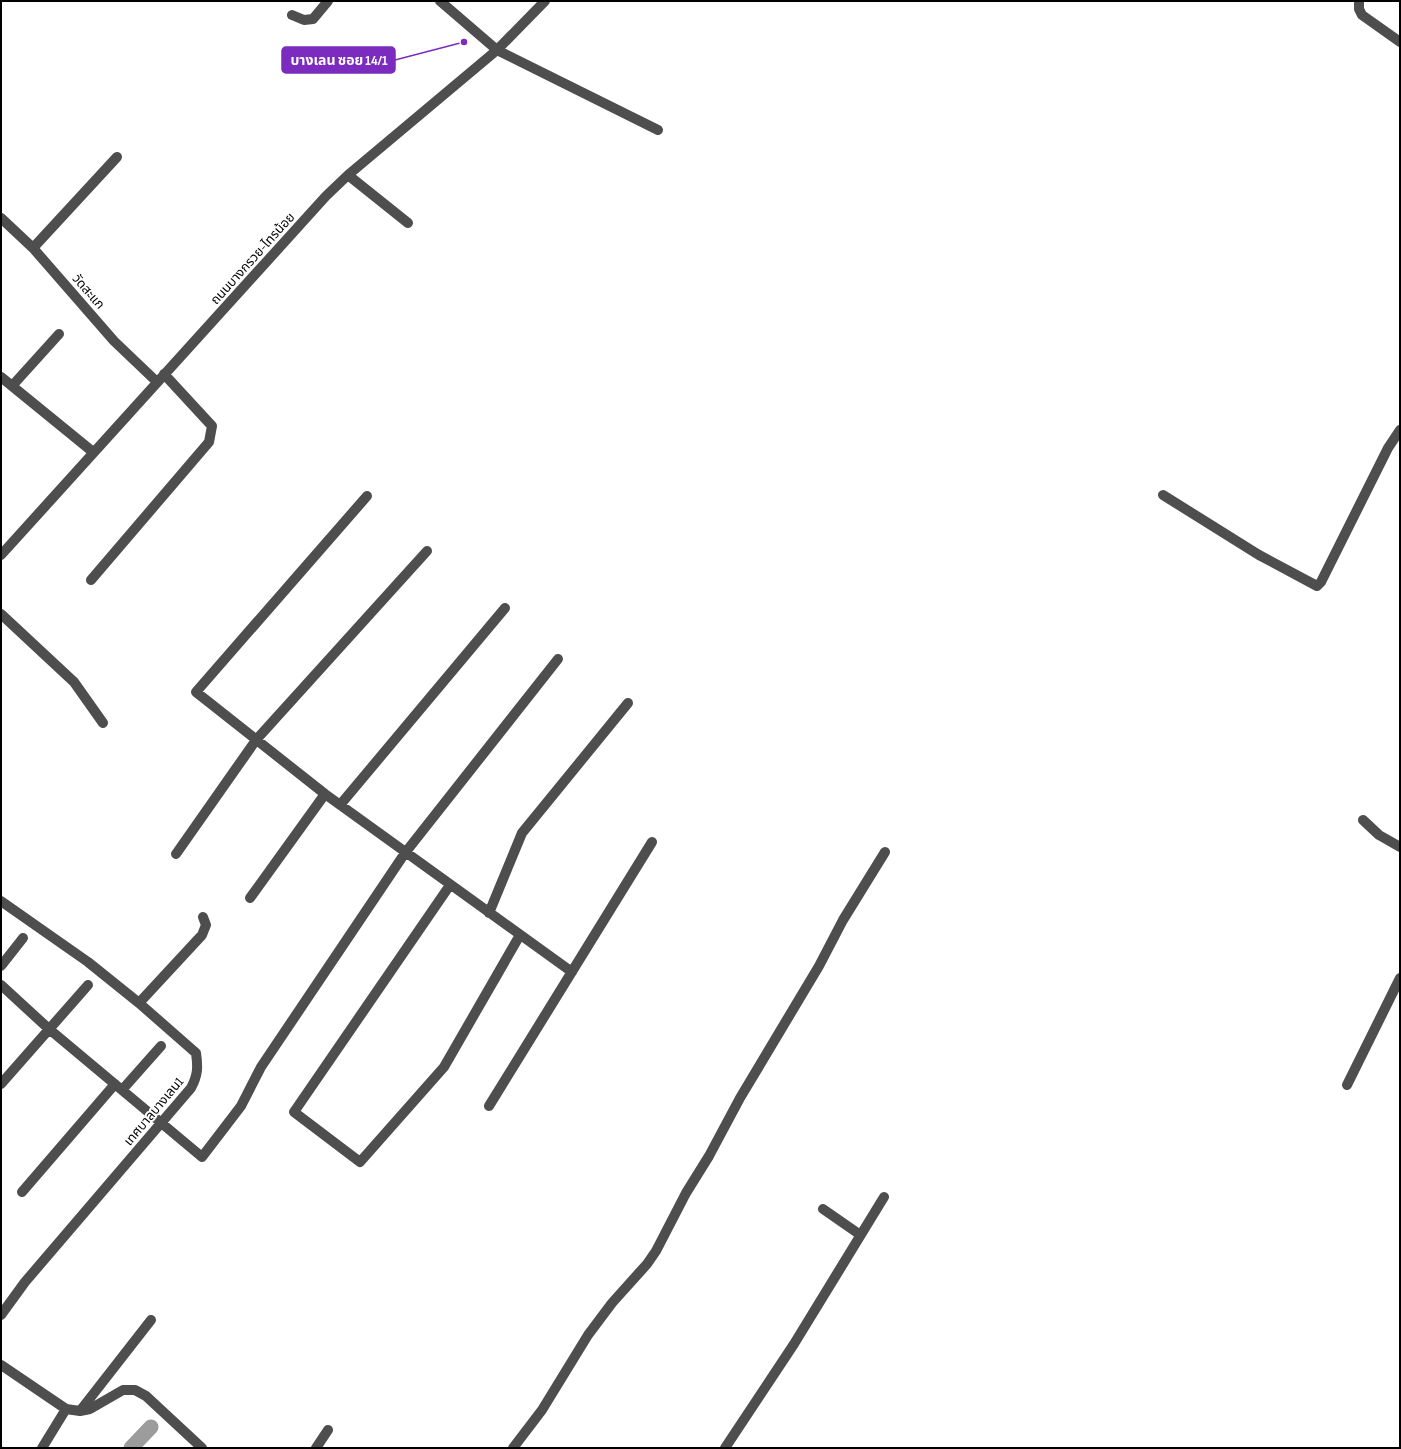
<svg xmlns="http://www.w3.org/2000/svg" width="1401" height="1449" viewBox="0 0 1401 1449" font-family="'Sofia Sans Condensed','Noto Sans Thai',sans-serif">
	<rect width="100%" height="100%" fill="#fff"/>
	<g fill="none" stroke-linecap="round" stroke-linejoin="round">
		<!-- canal -->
		<path stroke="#9c9c9c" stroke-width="15" d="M131,1448L151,1427"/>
		<!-- minor -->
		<path stroke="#4e4e4e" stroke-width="10" d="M440,1L497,50L658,130
			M1359,1V9L1362,15L1400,42
			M292,15L304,20L313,19L328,1
			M348,175L408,223
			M1,218L33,248L114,341L157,382
			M33,248L117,157
			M1,377L93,452
			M12,386L59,334
			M1163,495L1259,555L1317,586L1321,582L1388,448L1400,430
			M367,496L196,692L325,794L572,972
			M1,555L326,196L348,175L497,50L545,1
			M91,580L209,442L212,426L164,374
			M1,614L74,682L103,723
			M340,805L505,608
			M1363,820L1379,835L1400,847
			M176,854L256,740L427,551
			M450,885L294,1112L360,1162L444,1067L520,935
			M250,898L325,794
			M1,901L88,962L139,1003L196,1053C198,1067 198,1075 191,1088L25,1282L1,1315
			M489,913L522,833L628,703
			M1,966L23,938
			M1,985L49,1029L202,1157L241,1106L261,1067L405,853L558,659
			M139,1003L202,935L206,925L203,917
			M1,1084L88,985
			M1347,1085L1400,978
			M122,1090L161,1046
			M489,1106L652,842
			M22,1192L115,1084
			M823,1209L859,1234
			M1,1365L66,1409L80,1411L90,1409L123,1390H135L146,1396L202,1448
			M80,1411L151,1320
			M42,1448L66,1409
			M316,1448L328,1430
			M513,1448L542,1410L588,1335L612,1303L647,1264L656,1251L686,1193L709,1156L740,1098L819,966L843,920L885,852
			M725,1448L794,1344L884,1197"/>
	</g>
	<g text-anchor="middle" stroke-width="4" stroke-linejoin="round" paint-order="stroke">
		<!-- street labels -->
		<g font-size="13" fill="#000" stroke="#fff">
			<text transform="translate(252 258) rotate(-48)" y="5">ถนนบางกรวย-ไทรน้อย</text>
			<text transform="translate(89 291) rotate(49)" y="5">วัดสะแก</text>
			<text transform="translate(153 1111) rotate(-50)" y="5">เทศบาลบางเลน1</text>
		</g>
	</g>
	<!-- callouts -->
	<path fill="none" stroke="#7b2cbf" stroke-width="1.5" d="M464 42L395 60"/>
	<circle fill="#7b2cbf" stroke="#fff" stroke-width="1.5" cx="464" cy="42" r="4"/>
	<rect fill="#7b2cbf" stroke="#7b2cbf" stroke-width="1.5" x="282" y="47" width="113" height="26" rx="4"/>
	<g font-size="14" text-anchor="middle" font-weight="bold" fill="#fff">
		<text x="339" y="65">บางเลน ซอย 14/1</text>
	</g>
	<!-- border -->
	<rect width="1401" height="1449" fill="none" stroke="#000000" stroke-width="4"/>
</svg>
